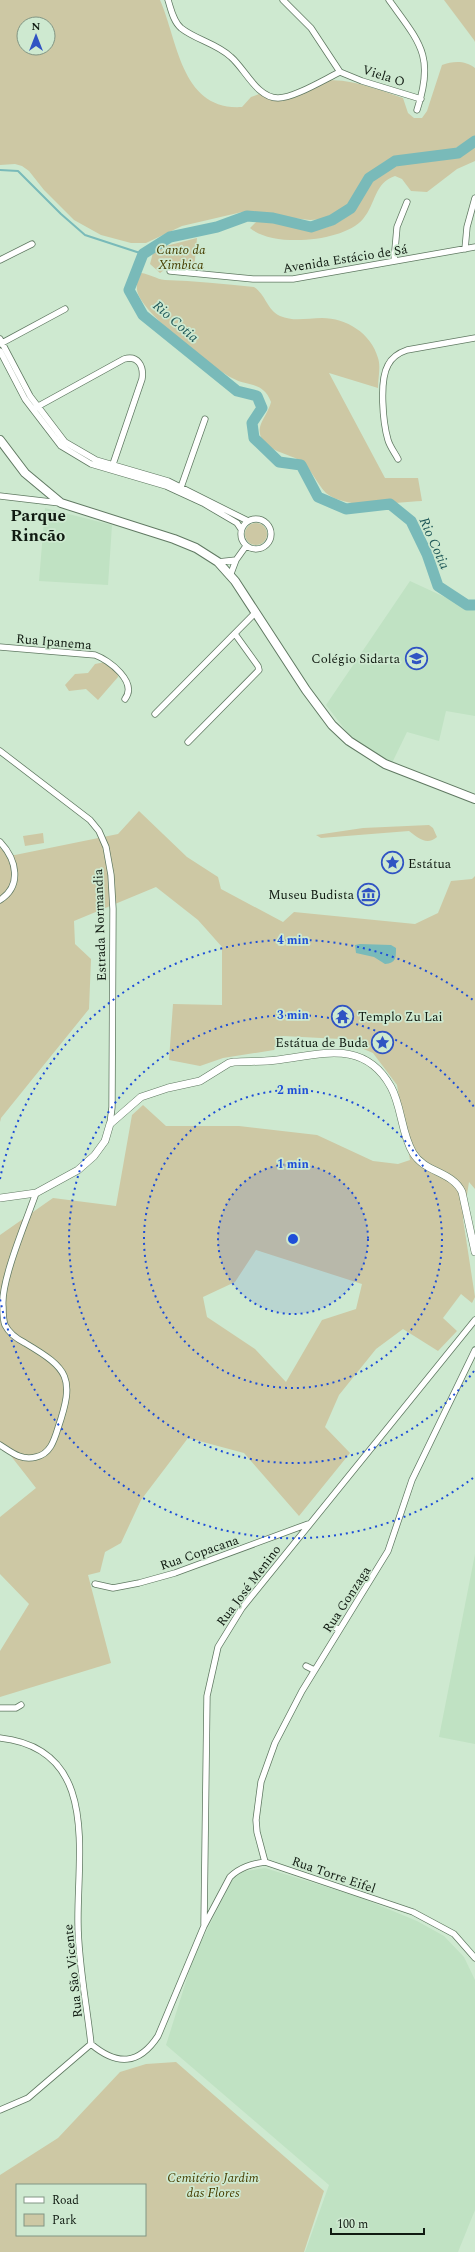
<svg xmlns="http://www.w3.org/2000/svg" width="475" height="2252" viewBox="0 0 475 2252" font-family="Spectral,serif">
	<rect width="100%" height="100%" fill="#cee9d0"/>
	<!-- built -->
	<path fill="#c0e2c3" d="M45,508L112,525L108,585L39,581Z
		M410,581L475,611V716L446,711L439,741L407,732L392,763L372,754L354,741L326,705Z
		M475,1554V1744L439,1737Z
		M265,1868L359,1897L417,1921L444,1936L464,1957L475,1980V2210L458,2252H305L329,2185L166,2045L194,1956L232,1880L239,1872Z"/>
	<!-- green -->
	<path fill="#cdc8a4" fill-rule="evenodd" d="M0,0H160C178,41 181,111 242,107L251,97L259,94L282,101C297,97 309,87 323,82C341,75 385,92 403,98L408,113L414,118H422L427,111L442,65C453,61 465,60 475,68V137L452,150L406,155L384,162L365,177L351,203L339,213L325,219L310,220L242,212L182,226L146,243H131L101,235L74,220L44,190L29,171L22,166L15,164L0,165ZM24,24H48V48H24Z
		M444,0H475V42L474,40Z
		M475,146V161L457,169L427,192L411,191L402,179L395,176C374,183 376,204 363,219C344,242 273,248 250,228L257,221C279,219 300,233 320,229C365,220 357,180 393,166C421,155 450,164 475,146Z
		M197,238L194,271L167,268L160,273L150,264L154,249Z
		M141,273C150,274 156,279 165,280C195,281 224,284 254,287C266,295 267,310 280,316C294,322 307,318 322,318C346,318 371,333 378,358C381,367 378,378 378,388L329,373L385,478H418L422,501C395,502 348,511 326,493C316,483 311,467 299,460C287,453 256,449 260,427C262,419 269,411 271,402C263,381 248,387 232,378C209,365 150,319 139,296C135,288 137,280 141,273Z
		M245 534a11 11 0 1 1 22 0a11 11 0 1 1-22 0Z
		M105,662L117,669L118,677L98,700L86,689L69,691L65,685L75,674L88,673L95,664Z
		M139,811L187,857L218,877L221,889L283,922L294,912L415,924L438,913L451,881L472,879L475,876V1189L469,1182L463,1219L475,1297L472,1303L461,1294L443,1318L457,1331L438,1351L403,1329L376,1349L339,1395L325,1427L350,1453L299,1516L244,1453L188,1438L141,1500L121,1543L105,1552L100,1572L88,1575L111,1663L0,1697V1651L29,1604L0,1574V1517L36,1488L0,1442V1235L53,1198L116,1206L132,1115L143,1105L166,1126H239L317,1135L373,1161L398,1164L410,1160L397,1085L373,1053L340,1039L283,1036L274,1050L223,1058L200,1066L169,1060L173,1004L222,1005V947L198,920L156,887L74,921L75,944L91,959L89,1009L1,1118L0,1122V848L10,856L118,834ZM256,1250L362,1284L356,1309L322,1320L286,1382L255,1349L207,1317L203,1297L235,1282Z
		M429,825L433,828L437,837C427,846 418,838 409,831L321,838L316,835L363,828Z
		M43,833L44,843L25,846L23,836Z
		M176,2062L324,2191L304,2252H0V2175L58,2138L120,2072L146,2064ZM17,2185H145V2235H17Z"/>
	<!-- water -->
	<path fill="#79bab9" d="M360,944L391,945L396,948C396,958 396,963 385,964L374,957L356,953L355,945Z"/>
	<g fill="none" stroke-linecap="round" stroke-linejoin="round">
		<!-- stream -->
		<path stroke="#79bab9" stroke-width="2" d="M0,170L18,171L61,214L85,235L143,254"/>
		<!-- river -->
		<path stroke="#79bab9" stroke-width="11" d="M475,141L458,153L395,161L369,178L351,208L332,220L311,227L273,218L247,216L217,227L170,237L143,254L129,290L143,315L237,391L257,396L262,408L252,423L254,438L279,462L301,465L318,497L346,509L390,504L411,521L427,554L438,586L467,605H475"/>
		<defs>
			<path id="minor" d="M168,0C171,9 173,21 181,28C196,40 216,43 231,57C245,69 257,98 278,98C294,98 325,79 340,72
				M283,0L311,28L340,72
				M389,0C420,43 435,56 417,110
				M340,72L362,81L421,99
				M465,249L467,227L475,198
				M0,260L32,244
				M394,261L397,227L407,202
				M170,271L253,279H293L475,247
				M0,339L30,396L65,442L96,460L168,481L248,521
				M0,344L65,309
				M0,351L25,399L61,446L91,464L166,486L203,503L237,523L241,529
				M35,408L124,359C138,355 144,366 142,379L112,467
				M398,459C395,453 390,447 388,440C383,423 379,381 388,365C392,357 398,353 407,350L475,338
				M180,490L205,419
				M0,496L60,503
				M241 534a15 15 0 1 1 30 0a15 15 0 1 1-30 0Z
				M218,562L236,560
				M230,576L236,560L246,546
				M0,647L95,655C109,660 138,682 125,699
				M155,714L255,613
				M188,742L259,670L258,666L235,634
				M0,751L90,820L99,831L106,847L111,875L113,909L112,1107L110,1124
				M0,842C17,860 22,886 0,900
				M0,1445C11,1452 21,1461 36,1457C50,1454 54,1441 58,1428C75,1378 69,1369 25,1343C17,1339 9,1333 5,1325C3,1320 3,1312 3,1307C0,1282 27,1219 36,1193
				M95,1584L113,1588L139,1583L175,1573L308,1524
				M332,1625L339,1630
				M306,1666L314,1670
				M0,1708H16L21,1705
				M0,1738C100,1749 77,1852 78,1923C78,1962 87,2006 91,2044C117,2066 139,2065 158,2036L204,1926L230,1877C240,1867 252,1864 265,1862L413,1912L454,1934L475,1958
				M265,1862L257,1832L256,1820L261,1782L275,1743L302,1691L388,1551L412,1480L475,1350
				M204,1924L207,1696L218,1647L242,1608L475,1320
				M0,2110L28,2098L91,2044"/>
			<path id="tertiary" d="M0,1198L36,1193L78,1170L94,1156L105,1141L110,1124L141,1097L168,1088L200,1081L229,1063L234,1062C248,1061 263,1062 277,1060C320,1055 364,1038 391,1087C402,1107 401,1133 413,1153C425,1173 452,1171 462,1192L475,1252"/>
			<path id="secondary" d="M0,440L25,473L61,503L174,539L196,548L218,562L235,581L306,690L332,725L349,741L385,764L475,799"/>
		</defs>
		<!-- minor casing -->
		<use href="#minor" stroke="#607962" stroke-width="7"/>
		<!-- tertiary casing -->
		<use href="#tertiary" stroke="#607962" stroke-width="8"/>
		<!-- secondary casing -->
		<use href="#secondary" stroke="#607962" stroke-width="10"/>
		<!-- minor -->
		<use href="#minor" stroke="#fff" stroke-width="5.5"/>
		<!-- tertiary -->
		<use href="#tertiary" stroke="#fff" stroke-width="7"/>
		<!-- secondary -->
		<use href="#secondary" stroke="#fff" stroke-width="8"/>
	</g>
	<!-- distance rings -->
	<circle cx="293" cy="1239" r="75" fill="#1d4ed8" fill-opacity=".12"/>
	<g fill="none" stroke="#1d4ed8" stroke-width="2" stroke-dasharray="2 4">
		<circle cx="293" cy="1239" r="75"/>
		<circle cx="293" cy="1239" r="149"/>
		<path d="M474 1371A224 224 0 1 1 474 1107"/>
		<path d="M473 1478A299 299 0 0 1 0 1299M0 1179A299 299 0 0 1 473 1000"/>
	</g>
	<!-- icons -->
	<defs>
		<symbol id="school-ring" viewBox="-11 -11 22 22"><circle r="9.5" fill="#cee9d0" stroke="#3053c3" stroke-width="1.5"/><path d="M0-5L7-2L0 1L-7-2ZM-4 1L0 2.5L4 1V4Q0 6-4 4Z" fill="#3053c3"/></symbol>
		<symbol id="sight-ring" viewBox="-11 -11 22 22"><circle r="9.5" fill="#cee9d0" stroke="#3053c3" stroke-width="1.5"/><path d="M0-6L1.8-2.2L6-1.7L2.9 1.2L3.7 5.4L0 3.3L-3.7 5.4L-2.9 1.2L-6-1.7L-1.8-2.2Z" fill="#3053c3"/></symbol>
		<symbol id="museum-ring" viewBox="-11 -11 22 22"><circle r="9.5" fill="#cee9d0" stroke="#3053c3" stroke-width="1.5"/><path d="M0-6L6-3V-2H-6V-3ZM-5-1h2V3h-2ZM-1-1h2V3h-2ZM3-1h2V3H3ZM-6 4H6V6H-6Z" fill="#3053c3"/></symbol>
		<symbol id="temple-ring" viewBox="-11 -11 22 22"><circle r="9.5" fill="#cee9d0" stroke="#3053c3" stroke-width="1.5"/><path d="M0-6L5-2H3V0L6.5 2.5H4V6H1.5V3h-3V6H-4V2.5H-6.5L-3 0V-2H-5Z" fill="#3053c3"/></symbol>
	</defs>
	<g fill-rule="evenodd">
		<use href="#school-ring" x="404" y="646" width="25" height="25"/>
		<use href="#sight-ring" x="380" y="850" width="25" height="25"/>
		<use href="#museum-ring" x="356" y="882" width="25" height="25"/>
		<use href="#temple-ring" x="330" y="1004" width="25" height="25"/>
		<use href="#sight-ring" x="370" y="1030" width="25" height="25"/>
	</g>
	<g text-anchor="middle" stroke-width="3.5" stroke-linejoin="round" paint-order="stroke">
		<!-- street labels -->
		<g font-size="13" fill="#101a11" stroke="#cee9d0">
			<text transform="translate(384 75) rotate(18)" y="5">Viela O</text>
			<text transform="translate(345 258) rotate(-9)" y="5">Avenida Estácio de Sá</text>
			<text transform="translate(54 641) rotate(5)" y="5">Rua Ipanema</text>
			<text transform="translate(99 925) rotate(-92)" y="5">Estrada Normandia</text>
			<text transform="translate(199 1552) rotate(-19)" y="5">Rua Copacana</text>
			<text transform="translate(248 1585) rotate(-53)" y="5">Rua José Menino</text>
			<text transform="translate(346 1599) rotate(-57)" y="5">Rua Gonzaga</text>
			<text transform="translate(334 1874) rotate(19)" y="5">Rua Torre Eifel</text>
			<text transform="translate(72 1971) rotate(-96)" y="5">Rua São Vicente</text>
		</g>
		<!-- park labels -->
		<g font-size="13" font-style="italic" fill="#473e00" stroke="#cee9d0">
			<text x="181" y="254">Canto da<tspan x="181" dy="15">Ximbica</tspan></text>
			<text x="213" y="2182">Cemitério Jardim<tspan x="213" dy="15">das Flores</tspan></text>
		</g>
		<!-- poi labels -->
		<g font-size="13" fill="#101a11" stroke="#cee9d0" text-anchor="end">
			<text x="400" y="663">Colégio Sidarta</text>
			<text x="408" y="868" text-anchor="start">Estátua</text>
			<text x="354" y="899">Museu Budista</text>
			<text x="358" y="1021" text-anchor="start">Templo Zu Lai</text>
			<text x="368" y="1047">Estátua de Buda</text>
		</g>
		<!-- water labels -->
		<g font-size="14" font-style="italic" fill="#215959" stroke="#cee9d0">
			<text transform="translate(176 321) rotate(41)" y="5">Rio Cotia</text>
			<text transform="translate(435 543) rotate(66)" y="5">Rio Cotia</text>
		</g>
		<!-- district labels -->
		<g font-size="17" font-weight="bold" fill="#101a11" stroke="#cee9d0">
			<text x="38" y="521">Parque<tspan x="38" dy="20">Rincão</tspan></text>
		</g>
	</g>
	<circle cx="293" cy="1239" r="6" fill="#1d4ed8" stroke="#cee9d0" stroke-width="2"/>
	<g font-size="12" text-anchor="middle" font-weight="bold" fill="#1d4ed8" stroke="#cee9d0" stroke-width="3.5" stroke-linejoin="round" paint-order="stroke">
		<text x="293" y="944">4 min</text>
		<text x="293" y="1019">3 min</text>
		<text x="293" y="1094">2 min</text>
		<text x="293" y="1168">1 min</text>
	</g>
	<!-- legend -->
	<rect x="16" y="2184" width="130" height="52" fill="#cee9d0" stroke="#829684"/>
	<rect x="24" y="2197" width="20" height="6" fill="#ffffff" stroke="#829684"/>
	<text x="52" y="2204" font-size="12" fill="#101a11">Road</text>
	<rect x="24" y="2214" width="20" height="12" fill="#cdc8a4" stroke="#829684"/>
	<text x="52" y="2224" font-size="12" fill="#101a11">Park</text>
	<!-- north arrow -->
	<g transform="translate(36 36)"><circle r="19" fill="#cee9d0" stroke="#829684"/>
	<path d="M0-3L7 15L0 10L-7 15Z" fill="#3053c3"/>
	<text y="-6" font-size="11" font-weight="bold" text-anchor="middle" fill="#101a11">N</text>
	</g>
	<!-- scale -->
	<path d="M331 2228v6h93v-6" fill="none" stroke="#101a11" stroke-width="2"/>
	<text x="337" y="2228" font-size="12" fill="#101a11" stroke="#cee9d0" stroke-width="3" paint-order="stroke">100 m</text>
</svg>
